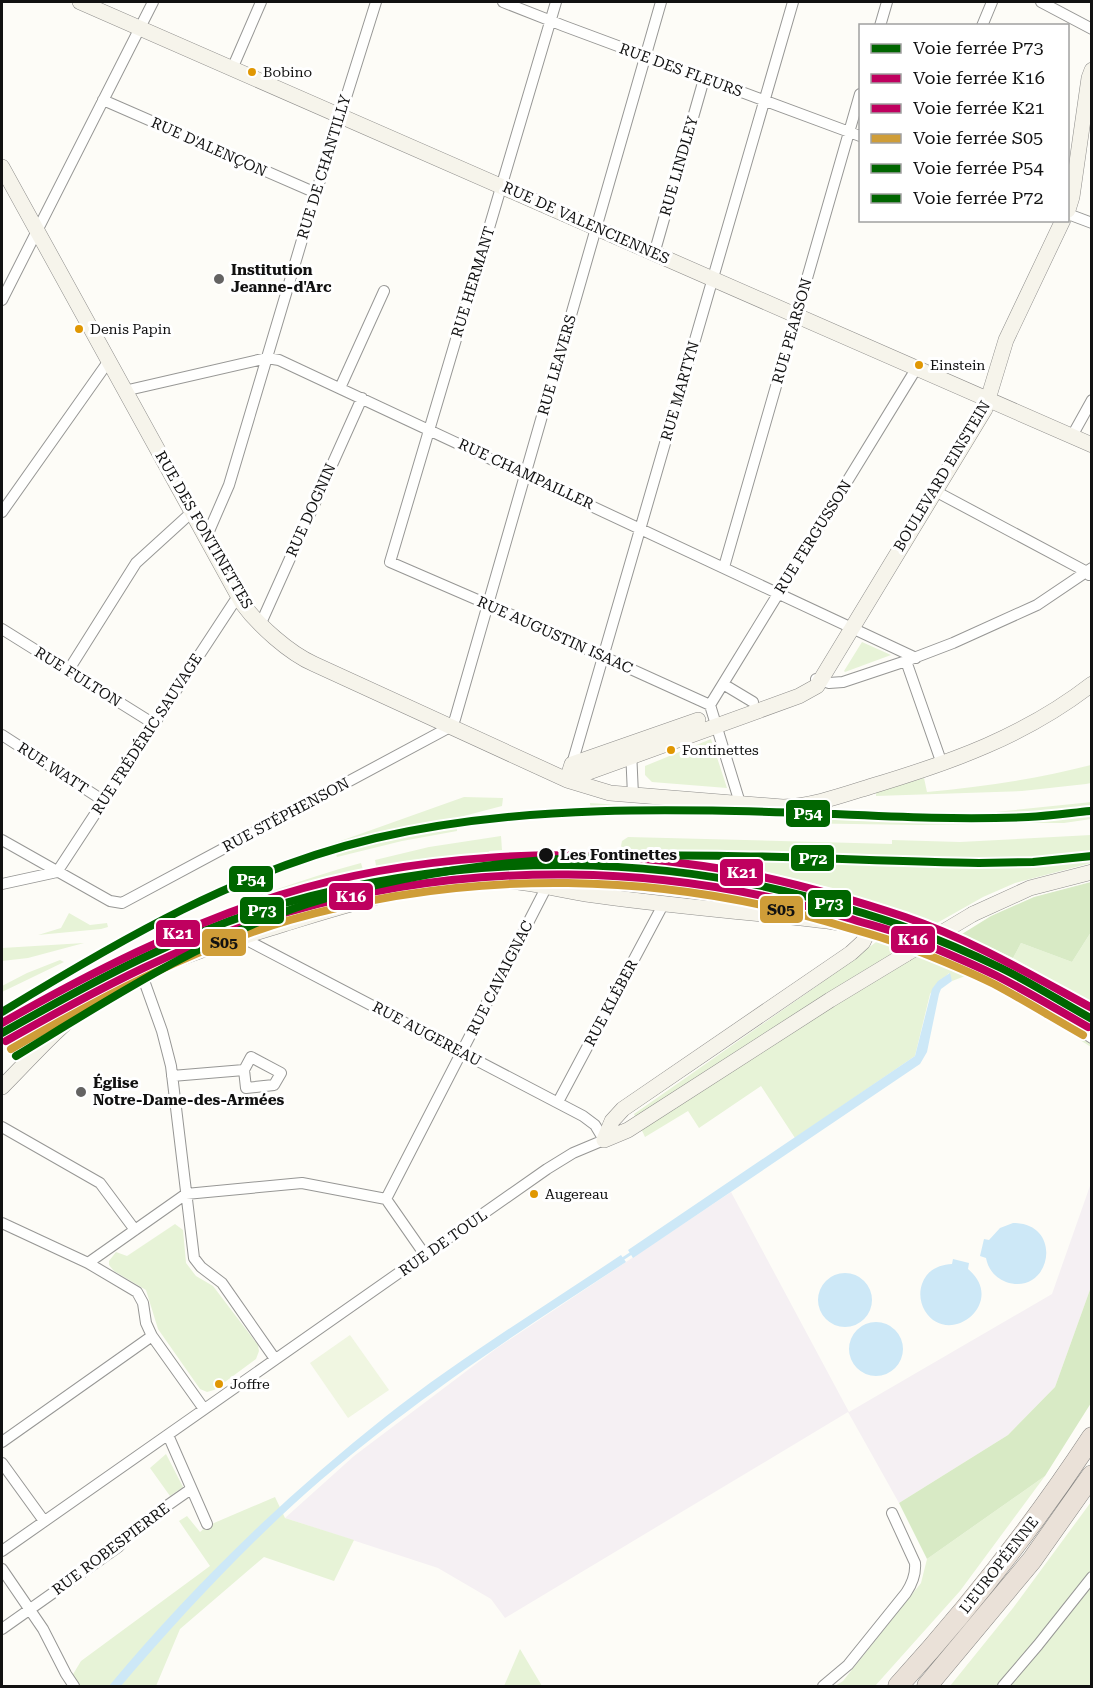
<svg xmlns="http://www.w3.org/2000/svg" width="1093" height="1688" viewBox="0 0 1093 1688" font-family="'Roboto Serif',serif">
	<rect width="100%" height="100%" fill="#fdfcf7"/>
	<!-- industrial -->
	<path fill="#f5f0f3" d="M1091,1183V1287L1055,1387L1008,1435L899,1503L848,1412L505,1618L491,1599L438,1568L285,1518L354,1456L497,1348L731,1192L849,1412L1052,1294Z"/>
	<!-- green -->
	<path fill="#e7f3d7" d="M862,642L891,655L845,672L844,671Z
		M711,739L727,788L652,782L645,775V766Z
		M1091,765V783L1086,784L1022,791L876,796V792L924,778L927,792C983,787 1037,779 1091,765Z
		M464,797L503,798L502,806L456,818L457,831L402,841L337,857L332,844Z
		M1092,802L1091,819L1064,823H1032L920,825L786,823L785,815H966Z
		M590,803L736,813L591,814Z
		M1091,835V863L1015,883L983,897L937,923L880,903L841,895V890L713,859L624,851L621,846L622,841L628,837L892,844V840L960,842Z
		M501,836L502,850L489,851L490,857L458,859L377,871L375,860L429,847Z
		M293,859L297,867L240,888L237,882Z
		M361,863L364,873L314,884L234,911L233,907C245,900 259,896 272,891C301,881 331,871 361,863Z
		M450,877L391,884L338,899L147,962L124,972L125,968C211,935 296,897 386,882C407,878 429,878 450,877Z
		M192,910L38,994L2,1016V1008L43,982Z
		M69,913L90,925L107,923L108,927L101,929L38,935L61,928Z
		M894,924L982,962L1091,1024V1047L1020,1002L968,975L952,981L949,973L930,994L915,1056L795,1138L761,1086L699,1128L688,1111L645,1137L634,1114L817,986L891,931Z
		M1091,932V1002L1013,958L1021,943L1072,962Z
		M84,943L28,958L2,961V948Z
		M60,960L64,962L2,992V986L27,973Z
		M175,1224L183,1230L186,1263L196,1276L213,1286L258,1345L259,1351L256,1359L214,1390L207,1392L200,1389L158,1329L146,1290L114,1271L109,1265V1261L116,1252L127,1256Z
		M166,1454L183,1487L170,1496L150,1468Z
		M1045,1476L960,1591L875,1686H835L843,1681L921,1583L927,1559Z
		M275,1497L285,1518L354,1540L334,1581L264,1557L180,1629L156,1686H66L81,1661L210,1566L179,1521L187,1516L200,1532L207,1526Z
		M1091,1502V1686H950L1013,1608Z
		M520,1649L542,1686H504Z"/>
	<!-- forest -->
	<path fill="#d8eac5" d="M1091,882V932L1072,962L1021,943L1013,958L962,934L991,916L1034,897Z
		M1091,1287V1403L1045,1476L927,1559L899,1503L1008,1435L1055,1387Z"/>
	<!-- pitch -->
	<path fill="#f0f6e1" d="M350,1335L389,1390L348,1418L310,1363Z"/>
	<!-- water -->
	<path fill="#cde8f7" d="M950,973L952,981L941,989L939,994L927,1052L920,1064L633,1258L628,1250L915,1056L932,989L938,981Z
		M1013,1223C1065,1223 1051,1297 1006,1282C995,1278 988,1269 986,1258L980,1256L984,1239L989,1240L1000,1228Z
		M621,1255L626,1262C509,1338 385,1419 282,1515C225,1569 172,1626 121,1686H109C191,1587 284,1497 385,1417C460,1358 542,1308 621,1255Z
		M953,1259L969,1263L968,1269C1008,1302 949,1349 925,1311C920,1302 919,1293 922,1284C927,1270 938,1265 952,1264Z
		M818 1300a27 27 0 1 1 54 0a27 27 0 1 1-54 0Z
		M849 1349a27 27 0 1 1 54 0a27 27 0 1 1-54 0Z"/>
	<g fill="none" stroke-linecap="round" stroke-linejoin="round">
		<!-- stream -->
		<path stroke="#cde8f7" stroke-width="3" d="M621,1260L633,1252"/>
		<defs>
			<path id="street" d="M503,2L564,26L860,136
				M556,2L390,562L494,607L710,705L740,803
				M1041,2L1092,29
				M880,26L887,2
				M982,26L992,2
				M232,69L261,2
				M103,100L316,193
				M1068,214L1092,223
				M654,254L704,79
				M2,300L153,2
				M340,388L384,291
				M124,391L267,358L279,360L916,658
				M1072,436L1092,400
				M935,491L1087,572L1089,575
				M2,512L108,362
				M206,538L229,485L316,193L376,2
				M724,567L860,94
				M261,623L362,398
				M2,629L154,724
				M906,661L942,764
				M68,671L136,563L192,512
				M816,679L829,683L843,682L906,661L953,643L1037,605L1092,568
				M723,684L753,702
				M710,705L916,369
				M2,735L104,801
				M631,750L633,795
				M572,764L793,2
				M2,840L110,901L122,903L450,727L455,719L661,2
				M2,884L57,872L238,596
				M870,928C950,952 1022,991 1092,1038
				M142,975L162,1031L171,1066L194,1258L201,1267L222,1283L275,1359
				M251,1057L281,1073L274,1085L246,1088L244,1070Z
				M172,1076L244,1070
				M558,1102L664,903
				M2,1127L100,1183L135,1230
				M386,1199L547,886
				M2,1223L88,1263L137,1292L143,1303L146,1323L152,1336L204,1409
				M88,1263L186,1194L302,1183L386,1199L425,1255
				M168,1435L207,1524
				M2,1442L152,1336
				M2,1463L44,1521
				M2,1551L547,1169L573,1153L604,1140L595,1125L583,1116L241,937
				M2,1569L43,1629L66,1674L74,1686
				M2,1629L118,1547L138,1526L191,1489
				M823,1686L848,1665L906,1593C912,1584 916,1574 915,1563L892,1513
				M1003,1686L1038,1645L1092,1577"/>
			<path id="secondary" d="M80,2L1092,445
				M2,167L242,603C258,625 289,653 314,664L567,780L610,793L783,807C813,806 843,795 872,786C952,762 1025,736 1092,684
				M1068,210L1072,197L1089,78L1092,70
				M567,780L799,696L817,686L985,409L1006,340L1063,220
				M567,780L572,764L698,720
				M973,914L1030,888L1092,872
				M2,1087C30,1059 62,1022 95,1000C152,963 219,944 284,924C356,902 429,878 505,881C533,882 559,890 586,894C668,906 752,912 834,922L870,928L863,942L851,953L623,1109L612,1121L604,1140
				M604,1140L628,1130L830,1000L906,954"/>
			<path id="highway" d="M898,1686C969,1608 1034,1525 1092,1437
				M927,1686L1032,1560L1092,1475"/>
		</defs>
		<!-- street casing -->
		<use href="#street" stroke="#979795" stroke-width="12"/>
		<!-- secondary casing -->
		<use href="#secondary" stroke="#8e8d8b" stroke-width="16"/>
		<!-- highway casing -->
		<use href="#highway" stroke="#858482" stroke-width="21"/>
		<!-- street -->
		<use href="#street" stroke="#fffffe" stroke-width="10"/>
		<!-- secondary -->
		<use href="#secondary" stroke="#f6f4eb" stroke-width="15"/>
		<!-- highway -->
		<use href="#highway" stroke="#eae1d8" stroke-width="20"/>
		<defs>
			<path id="secondary-bridge" d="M906,954L973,914"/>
		</defs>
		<!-- secondary-bridge casing -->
		<use href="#secondary-bridge" stroke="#8e8d8b" stroke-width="16" stroke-linecap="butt"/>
		<!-- secondary-bridge -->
		<use href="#secondary-bridge" stroke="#f6f4eb" stroke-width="15"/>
		<defs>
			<path id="rail-1" d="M2,1033C92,982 185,931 285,903C470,851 667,852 850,909C868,915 887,920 905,927C937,939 970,953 1001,968C1032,983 1061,1002 1092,1019"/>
			<path id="rail-2" d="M6,1041C96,990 189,940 288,912C471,860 666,862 848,918C866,924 885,928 903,935C934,948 967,961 997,976C1028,992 1058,1010 1088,1027"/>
			<path id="rail-3" d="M2,1023C90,973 182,926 280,895C409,855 569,845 703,866C772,876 839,895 905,917C970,939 1031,975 1092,1008"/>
			<path id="rail-4" d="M11,1049C99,998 191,949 290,920C471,868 665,871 845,927C863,932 882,937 900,944C931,956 964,969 994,984C1024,1000 1053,1018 1083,1035"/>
			<path id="rail-5" d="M2,1012C120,940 239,870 376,838C526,803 682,809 835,814C899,817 964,820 1028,817C1049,816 1070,813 1090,811"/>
			<path id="rail-6" d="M16,1056C108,1000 203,938 307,904C525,834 753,859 979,863L1033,862L1092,856"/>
		</defs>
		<!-- rail-1 casing -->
		<use href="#rail-1" stroke="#fff" stroke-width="12"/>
		<!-- rail-2 casing -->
		<use href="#rail-2" stroke="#fff" stroke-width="12"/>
		<!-- rail-3 casing -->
		<use href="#rail-3" stroke="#fff" stroke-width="12"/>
		<!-- rail-4 casing -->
		<use href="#rail-4" stroke="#fff" stroke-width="12"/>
		<!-- rail-5 casing -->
		<use href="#rail-5" stroke="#fff" stroke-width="12"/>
		<!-- rail-6 casing -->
		<use href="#rail-6" stroke="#fff" stroke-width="12"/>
		<!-- rail-1 -->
		<use href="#rail-1" stroke="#060" stroke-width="8"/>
		<!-- rail-2 -->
		<use href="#rail-2" stroke="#bf005f" stroke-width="8"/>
		<!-- rail-3 -->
		<use href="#rail-3" stroke="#bf005f" stroke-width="8"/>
		<!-- rail-4 -->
		<use href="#rail-4" stroke="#cf9d38" stroke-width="8"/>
		<!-- rail-5 -->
		<use href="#rail-5" stroke="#060" stroke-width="8"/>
		<!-- rail-6 -->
		<use href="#rail-6" stroke="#060" stroke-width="8"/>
	</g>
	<!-- markers -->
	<g fill="#e09702" stroke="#fff" stroke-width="2">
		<circle cx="252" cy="72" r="5"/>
		<circle cx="79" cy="329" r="5"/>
		<circle cx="919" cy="365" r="5"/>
		<circle cx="671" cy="750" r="5"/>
		<circle cx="534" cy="1194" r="5"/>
		<circle cx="219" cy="1384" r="5"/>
	</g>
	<g fill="#646362" stroke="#fff" stroke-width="2">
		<circle cx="219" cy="279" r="6"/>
		<circle cx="81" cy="1092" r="6"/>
	</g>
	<circle fill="#111" stroke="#fff" stroke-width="2" cx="546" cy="855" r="8"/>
	<g text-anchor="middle" stroke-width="6" stroke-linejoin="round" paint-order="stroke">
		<!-- bus labels -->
		<g font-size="14" fill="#111" stroke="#fff" text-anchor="start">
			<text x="263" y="77">Bobino</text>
			<text x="90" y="334">Denis Papin</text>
			<text x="930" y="370">Einstein</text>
			<text x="682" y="755">Fontinettes</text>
			<text x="545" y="1199">Augereau</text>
			<text x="230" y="1389">Joffre</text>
		</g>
		<!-- street labels -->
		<g font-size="15" fill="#111" stroke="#fff">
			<text transform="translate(681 70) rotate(20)" y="5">RUE DES FLEURS</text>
			<text transform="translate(209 147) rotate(24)" y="5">RUE D'ALENÇON</text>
			<text transform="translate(679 166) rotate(-74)" y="5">RUE LINDLEY</text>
			<text transform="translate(324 167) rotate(-73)" y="5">RUE DE CHANTILLY</text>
			<text transform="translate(586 223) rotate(24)" y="5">RUE DE VALENCIENNES</text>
			<text transform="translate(473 282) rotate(-73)" y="5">RUE HERMANT</text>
			<text transform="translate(792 331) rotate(-74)" y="5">RUE PEARSON</text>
			<text transform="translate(557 365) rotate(-74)" y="5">RUE LEAVERS</text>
			<text transform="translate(680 391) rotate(-74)" y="5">RUE MARTYN</text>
			<text transform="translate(526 474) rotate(25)" y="5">RUE CHAMPAILLER</text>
			<text transform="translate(942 476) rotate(-59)" y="5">BOULEVARD EINSTEIN</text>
			<text transform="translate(311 510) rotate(-66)" y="5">RUE DOGNIN</text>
			<text transform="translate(204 530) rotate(60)" y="5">RUE DES FONTINETTES</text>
			<text transform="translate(813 537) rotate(-58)" y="5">RUE FERGUSSON</text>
			<text transform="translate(555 635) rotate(24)" y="5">RUE AUGUSTIN ISAAC</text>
			<text transform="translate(78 677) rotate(32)" y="5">RUE FULTON</text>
			<text transform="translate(147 734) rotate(-57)" y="5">RUE FRÉDÉRIC SAUVAGE</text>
			<text transform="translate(53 768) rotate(33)" y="5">RUE WATT</text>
			<text transform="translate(286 815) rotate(-28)" y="5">RUE STÉPHENSON</text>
			<text transform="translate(500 978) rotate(-63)" y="5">RUE CAVAIGNAC</text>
			<text transform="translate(611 1003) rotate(-62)" y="5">RUE KLÉBER</text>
			<text transform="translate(427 1034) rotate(28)" y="5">RUE AUGEREAU</text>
			<text transform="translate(443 1243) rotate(-35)" y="5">RUE DE TOUL</text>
			<text transform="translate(111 1549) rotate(-37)" y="5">RUE ROBESPIERRE</text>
			<text transform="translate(999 1565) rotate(-52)" y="5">L'EUROPÉENNE</text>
		</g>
		<!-- poi labels -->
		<g font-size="15" font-weight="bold" fill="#111" stroke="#fff" text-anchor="start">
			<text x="231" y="275">Institution<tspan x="231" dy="17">Jeanne-d'Arc</tspan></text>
			<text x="93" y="1088">Église<tspan x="93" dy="17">Notre-Dame-des-Armées</tspan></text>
		</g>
		<!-- stop labels -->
		<g font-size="15" font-weight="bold" fill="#111" stroke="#fff" text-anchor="start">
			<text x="560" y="860">Les Fontinettes</text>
		</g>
	</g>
	<g stroke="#fff" stroke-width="2">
		<rect x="785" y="799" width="46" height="29" rx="6" fill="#060"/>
		<rect x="790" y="844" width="45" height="28" rx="6" fill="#060"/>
		<rect x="719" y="858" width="45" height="29" rx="6" fill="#bf005f"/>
		<rect x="228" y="865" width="46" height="28" rx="6" fill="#060"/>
		<rect x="328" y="882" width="46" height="29" rx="6" fill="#bf005f"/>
		<rect x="807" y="889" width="45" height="29" rx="6" fill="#060"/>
		<rect x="759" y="895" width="45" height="29" rx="6" fill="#cf9d38"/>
		<rect x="239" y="896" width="46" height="29" rx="6" fill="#060"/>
		<rect x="155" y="919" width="46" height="29" rx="6" fill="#bf005f"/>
		<rect x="890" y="925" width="46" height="29" rx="6" fill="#bf005f"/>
		<rect x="201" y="928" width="46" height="29" rx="6" fill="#cf9d38"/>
	</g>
	<g font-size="16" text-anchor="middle" font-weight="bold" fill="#fff">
		<text x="808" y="819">P54</text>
		<text x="813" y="864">P72</text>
		<text x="742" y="878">K21</text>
		<text x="251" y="885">P54</text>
		<text x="351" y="902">K16</text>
		<text x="829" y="909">P73</text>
		<text x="262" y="916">P73</text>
		<text x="178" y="939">K21</text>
		<text x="913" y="945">K16</text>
	</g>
	<g font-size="16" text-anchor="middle" font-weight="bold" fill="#111">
		<text x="781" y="915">S05</text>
		<text x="224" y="948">S05</text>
	</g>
	<!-- border -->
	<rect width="1093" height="1688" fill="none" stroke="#111111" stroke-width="6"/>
	<!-- legend -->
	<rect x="859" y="24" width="210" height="198" fill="#ffffff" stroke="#a0a0a0" stroke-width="1.5"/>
	<rect x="871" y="44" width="30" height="9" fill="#006600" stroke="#a0a0a0" stroke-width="1.5"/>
	<text x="913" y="54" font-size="18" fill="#111111">Voie ferrée P73</text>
	<rect x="871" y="74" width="30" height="9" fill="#bf005f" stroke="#a0a0a0" stroke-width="1.5"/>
	<text x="913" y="84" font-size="18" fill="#111111">Voie ferrée K16</text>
	<rect x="871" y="104" width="30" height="9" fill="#bf005f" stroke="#a0a0a0" stroke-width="1.5"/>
	<text x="913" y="114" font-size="18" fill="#111111">Voie ferrée K21</text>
	<rect x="871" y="134" width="30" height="9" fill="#cf9d38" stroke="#a0a0a0" stroke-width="1.5"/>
	<text x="913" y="144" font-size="18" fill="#111111">Voie ferrée S05</text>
	<rect x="871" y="164" width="30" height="9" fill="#006600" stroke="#a0a0a0" stroke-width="1.5"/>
	<text x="913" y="174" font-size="18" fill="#111111">Voie ferrée P54</text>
	<rect x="871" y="194" width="30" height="9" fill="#006600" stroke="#a0a0a0" stroke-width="1.5"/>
	<text x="913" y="204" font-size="18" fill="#111111">Voie ferrée P72</text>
</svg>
